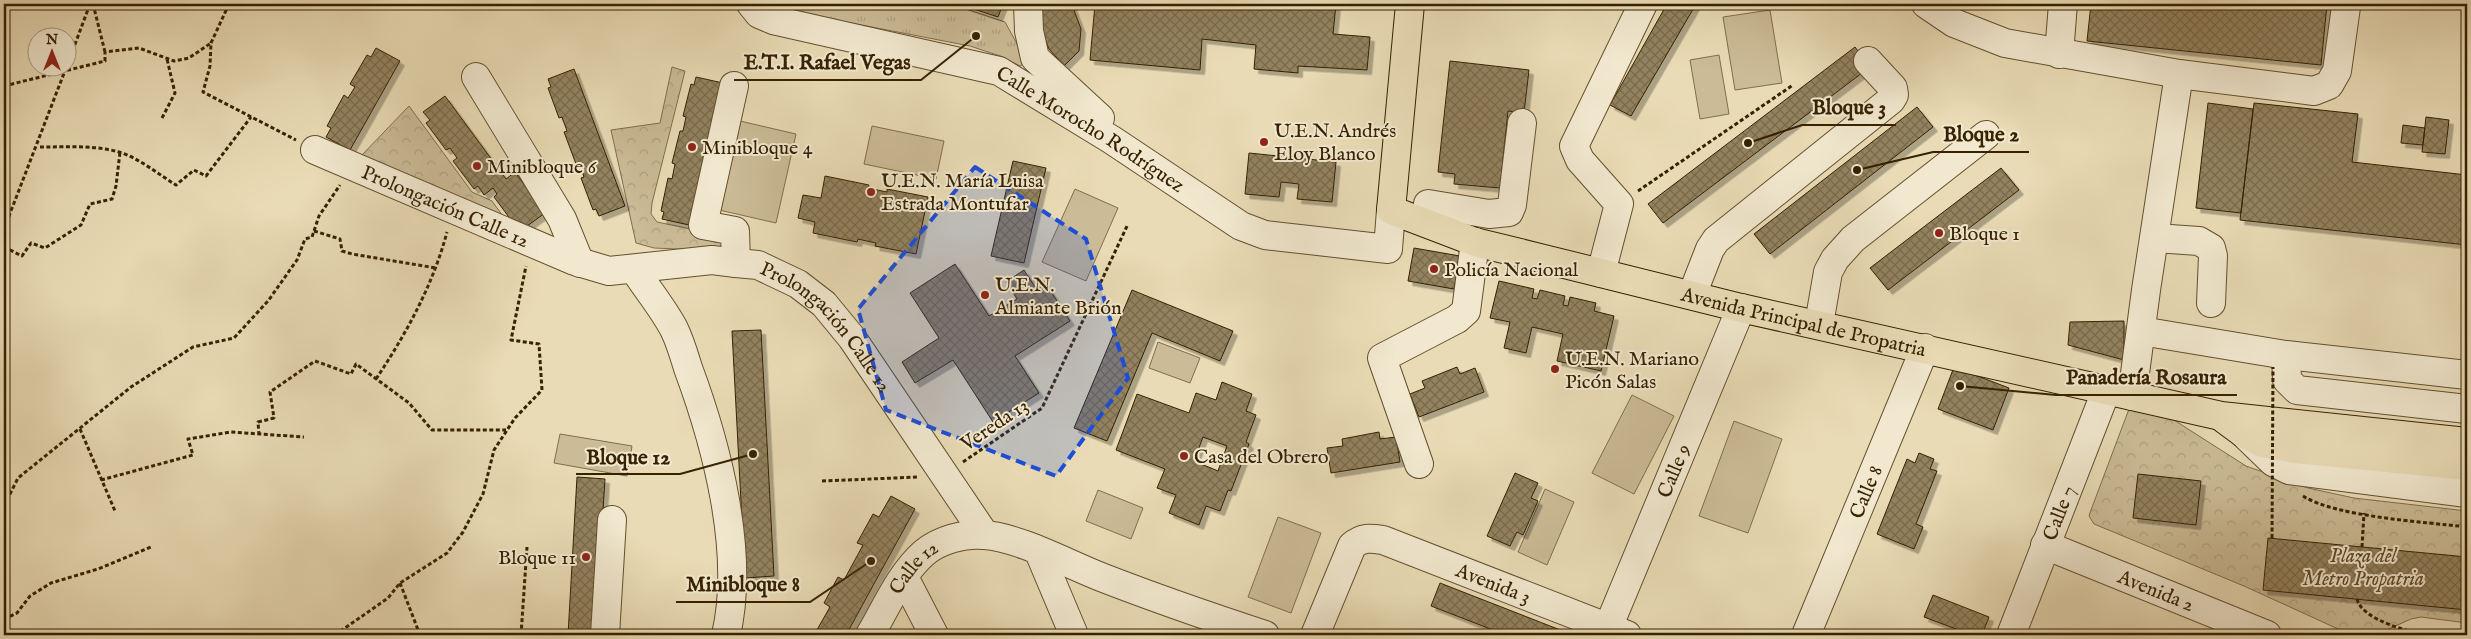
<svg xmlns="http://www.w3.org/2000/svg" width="2471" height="639" viewBox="0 0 2471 639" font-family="'IM FELL English',serif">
	<defs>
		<pattern id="grass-tufts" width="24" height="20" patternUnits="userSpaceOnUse" patternTransform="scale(1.25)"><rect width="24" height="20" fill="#cbbb96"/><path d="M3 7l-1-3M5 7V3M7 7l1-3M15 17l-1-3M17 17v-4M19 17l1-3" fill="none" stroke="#afa080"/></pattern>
		<pattern id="park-crowns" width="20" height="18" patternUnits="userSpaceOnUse" patternTransform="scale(1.25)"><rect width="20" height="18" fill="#cbbb96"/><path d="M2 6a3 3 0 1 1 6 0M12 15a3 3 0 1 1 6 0" fill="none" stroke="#afa080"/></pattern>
		<pattern id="building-cross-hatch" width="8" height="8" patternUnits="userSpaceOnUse" patternTransform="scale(1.25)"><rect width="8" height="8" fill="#93825f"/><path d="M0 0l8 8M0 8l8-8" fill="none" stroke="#796a4c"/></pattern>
		<filter id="shadow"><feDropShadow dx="4.5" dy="4.5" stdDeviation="0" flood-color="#0004"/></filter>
	</defs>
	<rect width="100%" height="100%" fill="#e9dbb5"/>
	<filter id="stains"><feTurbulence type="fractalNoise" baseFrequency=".004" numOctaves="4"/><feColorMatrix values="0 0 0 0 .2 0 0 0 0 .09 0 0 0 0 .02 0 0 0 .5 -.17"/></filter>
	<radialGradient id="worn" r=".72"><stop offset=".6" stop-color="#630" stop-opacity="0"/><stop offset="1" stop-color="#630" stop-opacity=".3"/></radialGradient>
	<!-- grass -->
	<path fill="url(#grass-tufts)" stroke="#806e4c" d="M763,4H951L1005,22L1027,62L1020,66L1003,57L970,46L763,6Z"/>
	<!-- park -->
	<path fill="url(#park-crowns)" stroke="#806e4c" d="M672,67L685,71L652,203L651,214L657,222L730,237L723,251L654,248L636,243L611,130L660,123Z
		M409,106L472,192L492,201L511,227L361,156Z
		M2132,401L2163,413L2246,466L2308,488L2354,498L2467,511V623L2421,617L2411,619L2375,635L2349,634L2244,586L2094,524L2089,516L2091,510Z"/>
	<!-- pitch -->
	<path fill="#cbbb96" stroke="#806e4c" d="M1770,10L1782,83L1735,90L1723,17Z
		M1719,55L1729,114L1700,119L1690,60Z
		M740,121L796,134L776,223L719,210Z
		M872,126L944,141L936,179L864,164Z
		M1075,189L1118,208L1086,281L1042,262Z
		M1158,342L1200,358L1190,383L1149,368Z
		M1632,395L1674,416L1634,494L1592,473Z
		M1734,421L1782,439L1748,533L1699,516Z
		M560,434L632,446L627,476L554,463Z
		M1545,489L1574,502L1547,565L1518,552Z
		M1098,490L1143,508L1131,539L1086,521Z
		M1278,517L1321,533L1291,613L1248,597Z"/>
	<!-- building -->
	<path fill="url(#building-cross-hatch)" stroke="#362101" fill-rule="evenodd" filter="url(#shadow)" d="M959,4H1003L998,17Z
		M1040,4H1064V7L1072,5L1081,29L1079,51L1064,66L1049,49L1042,32Z
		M1095,4H1240L1300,9V4H1336L1333,34L1370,37L1367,70L1298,66V73L1254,69L1256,45L1202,39L1200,70L1090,60Z
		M1667,4H1696L1631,116L1610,105Z
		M2091,4H2327L2321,65L2087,41Z
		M1855,47L1870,67L1663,223L1648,204Z
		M376,48L400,61L350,150L326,137L331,128L327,126L344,95L348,98L355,87L350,84L367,55L371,57Z
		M1450,61L1529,70L1524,113L1508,111L1500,188L1454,184L1455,174L1438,172Z
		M574,69L625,206L599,216L596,209L593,210L581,178L584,177L579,163L576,164L564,132L567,131L562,117L559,118L548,88L551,87L548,79Z
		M696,77L723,83L689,225L662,219L664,212L661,211L668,178L672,179L675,164L672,163L680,131H683L686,117L683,116L691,84L694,85Z
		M445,96L506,179L515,172L545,213L523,229L514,224L494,197L497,194L493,188L484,195L478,186L474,189L453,161L457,158L450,148L446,150L426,123L430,120L423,112Z
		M2208,103L2253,109L2241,213L2196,208Z
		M2254,103L2358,114L2352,162L2467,175V245L2240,220Z
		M1917,107L1933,127L1770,254L1754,234Z
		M2426,117L2449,120L2445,154L2422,152Z
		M2403,125L2425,128L2423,145L2401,143Z
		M1249,153L1336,162L1332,202L1297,199L1299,184L1281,182L1279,197L1245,194Z
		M1013,161L1046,168L1024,263L991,256Z
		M2001,168L2019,190L1888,290L1870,268Z
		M825,176L869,185L868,188L887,192V189L928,197L916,254L875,246L876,243L858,239L857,242L813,233L815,222L798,218L803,195L821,198Z
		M1414,248L1460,256L1454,289L1408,281Z
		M955,264L989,316L1017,299L1006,282L1024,270L1035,287L1044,281L1070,321L1015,356L1039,393L993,422L953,360L915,383L902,362L939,338L910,293Z
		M1499,281L1534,289L1532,298L1537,299L1540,290L1565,296L1563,305L1568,306L1570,297L1596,303L1594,311L1614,316L1601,371L1557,361L1563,334L1532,327L1526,353L1504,348L1510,322L1490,318Z
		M1132,290L1233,331L1220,361L1152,333L1107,441L1074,428Z
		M2124,321V360L2068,345L2070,322Z
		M761,330L774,576L745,578L732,331Z
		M1457,367L1460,374L1475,368L1484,392L1419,417L1410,394L1425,388L1422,381Z
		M1954,367L2009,388L1993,430L1938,409Z
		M1222,382L1252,394L1246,411L1256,415L1246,442L1249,444L1231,491L1228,490L1220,511L1206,506L1199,525L1169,513L1176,495L1157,488L1165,469L1116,450L1137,394L1189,413L1196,393L1216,400ZM1203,437L1227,446L1218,471L1194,461Z
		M1379,432L1380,439L1396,437L1400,462L1331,473L1327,448L1343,446L1342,439Z
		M1919,453L1934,459L1930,469L1937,471L1916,524L1923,527L1914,549L1877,534L1907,459L1915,463Z
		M1515,473L1538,483L1531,498L1538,501L1523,535L1517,532L1510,546L1487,536Z
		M2138,474L2201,481L2196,525L2133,518Z
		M577,477L605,479L595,635H568Z
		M891,496L915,509L846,635H814L830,607L824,603L838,577L844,580L863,545L857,543L873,514L879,517Z
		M2268,538L2467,557V610L2263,590Z
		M1440,583L1568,633L1567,635H1506L1431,606Z
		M1933,595L1989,617L1982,635H1972L1924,617Z"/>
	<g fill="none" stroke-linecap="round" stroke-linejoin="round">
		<defs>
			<g id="minor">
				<path id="s1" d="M751,4L759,14L773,20L999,71L1112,140L1241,226L1265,235L1388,249L1391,210"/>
				<path d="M1028,4L1029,31L1035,58L1100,118"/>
				<path d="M1926,4L1954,23L2005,43L2179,74L2314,91L2329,85L2337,71L2346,7"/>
				<path d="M2059,54L2063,4"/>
				<path d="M476,77L562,219L580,263"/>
				<path d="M734,86L703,225L735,231L736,263"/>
				<path id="s2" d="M315,150L572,260L609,271L712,260L736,263L758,265L798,284L824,304L852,338L985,535"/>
				<path d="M1428,204L1489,214L1509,212L1512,205L1522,123"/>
				<path d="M2155,238L2199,241L2211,248L2213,256L2211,303"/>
				<path d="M634,269C647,289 663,308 674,329C680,341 684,355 688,368C717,446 745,553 726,635"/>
				<path d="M1601,273L1619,204L1580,160L1574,146L1643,4"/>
				<path d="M1692,295L1710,249L1716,240L1891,100L1894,95L1893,88L1868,61"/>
				<path d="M1819,324L1828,272L1835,259L1853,239L1986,135"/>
				<path d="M2141,331L2286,355L2467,375"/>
				<path d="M2286,355L2287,380L2297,390L2467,409"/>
				<path d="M2132,396L2146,290L2179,74"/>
				<path d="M2243,433L2273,462L2289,470L2467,493"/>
				<path d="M1419,464L1382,358L1457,319L1466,311L1475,242"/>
				<path id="s3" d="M2045,545L2267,635"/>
				<path d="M1039,552L1074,635"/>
				<path d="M904,577L934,635"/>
				<path d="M605,635L612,520"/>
				<path id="s4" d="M870,635C886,608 900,574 924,553C939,540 965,533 984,535C1018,537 1068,564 1101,577C1155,598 1210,617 1265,635"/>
				<path id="s5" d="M1315,635L1352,546C1362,537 1370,538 1383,540L1627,635"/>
				<path id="s6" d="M1605,635L1741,308"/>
				<path id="s7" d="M1806,635L1925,348"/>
				<path id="s8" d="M2011,635L2106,391"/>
			</g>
			<g id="major">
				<path id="s9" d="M1410,4L1391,210L1475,242L1536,257L1741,308L2221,416L2467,442"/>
				<path d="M2224,419L2243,433L2262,443L2296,449L2467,466"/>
			</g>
		</defs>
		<!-- minor casing -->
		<use href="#minor" stroke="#63502e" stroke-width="30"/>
		<!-- major casing -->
		<use href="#major" stroke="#362101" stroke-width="30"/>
		<!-- path -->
		<path stroke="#362101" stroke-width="3" stroke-dasharray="4 2.5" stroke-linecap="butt" d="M93,4L105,52
			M229,4L211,43L210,66L203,92L296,140
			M68,63L90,4
			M4,86L105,61V52L139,48L174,61L189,58L211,43
			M162,118L175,93L167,59
			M40,147C66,147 94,145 119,152C139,158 158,174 176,185L194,170L206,176L251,117
			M1638,191L1793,85
			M4,229L66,68
			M314,231L340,239L342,251L352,254L436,268
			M4,247L22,256L31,243L45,248L81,225L90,204L112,199L116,186L120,152
			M376,379C406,334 433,285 447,232
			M80,429L115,511
			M259,435L258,422L274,418L270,392L315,361L351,374L356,364L409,403L432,430H506
			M963,462L1042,408L1128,224
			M101,480L193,455L188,439L231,432L304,437
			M822,481L919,477
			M2303,496C2336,517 2426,522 2467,527
			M4,506L18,478L131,387L193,347L234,338L268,301L297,260L305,239L312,237L319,216L340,185
			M2362,547L2364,513
			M400,583L420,635
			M2357,599C2362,620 2411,633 2430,635
			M4,619L17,613L30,596L51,583L98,569L151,547
			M335,635L388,598L400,583L447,553L463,532L483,494L494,450L515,418L542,390L539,344L511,340L526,266
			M521,635L527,547"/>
		<!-- minor -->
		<use href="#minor" stroke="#f1e8cf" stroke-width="28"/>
		<!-- major -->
		<use href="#major" stroke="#e9dbb5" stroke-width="28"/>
		<!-- path-bridge -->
		<path stroke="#362101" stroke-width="3" stroke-dasharray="4 2.5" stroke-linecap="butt" d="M2272,538L2273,367"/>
	</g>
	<!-- marked area -->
	<path fill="#1d4ed8" fill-opacity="0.2" stroke="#1d4ed8" stroke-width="4" stroke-dasharray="10 6" stroke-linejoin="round" d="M975,167L1086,239L1128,378L1056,476L886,410L858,309Z"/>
	<!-- markers -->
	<g fill="#8f2418" stroke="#f1e8cf" stroke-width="2">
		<circle cx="1264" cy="142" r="5"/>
		<circle cx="692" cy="147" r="5"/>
		<circle cx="477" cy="166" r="5"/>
		<circle cx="871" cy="192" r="5"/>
		<circle cx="1939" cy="233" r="5"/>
		<circle cx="1434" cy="269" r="5"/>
		<circle cx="985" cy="295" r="5"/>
		<circle cx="1555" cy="369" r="5"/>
		<circle cx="1184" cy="456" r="5"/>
		<circle cx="586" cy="557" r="5"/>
	</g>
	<g text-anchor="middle" stroke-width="4" stroke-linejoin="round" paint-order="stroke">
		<!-- poi labels -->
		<g font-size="20" fill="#362101" stroke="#f1e8cf" text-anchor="start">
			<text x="1274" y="137">U.E.N. Andrés<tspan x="1274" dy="23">Eloy Blanco</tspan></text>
			<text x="702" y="154">Minibloque 4</text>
			<text x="487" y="173">Minibloque 6</text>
			<text x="881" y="187">U.E.N. María Luisa<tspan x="881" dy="23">Estrada Montufar</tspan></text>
			<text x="1949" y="240">Bloque 1</text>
			<text x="1444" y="276">Policía Nacional</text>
			<text x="995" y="291">U.E.N.<tspan x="995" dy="23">Almiante Brión</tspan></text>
			<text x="1565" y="365">U.E.N. Mariano<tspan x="1565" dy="23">Picón Salas</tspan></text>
			<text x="1194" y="463">Casa del Obrero</text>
			<text x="576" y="564" text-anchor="end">Bloque 11</text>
		</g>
		<!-- street labels -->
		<g font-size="20" fill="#362101" stroke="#f1e8cf">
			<text dy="7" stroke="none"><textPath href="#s1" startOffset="368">Calle Morocho Rodríguez</textPath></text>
			<text dy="7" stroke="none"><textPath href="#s2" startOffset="142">Prolongación Calle 12</textPath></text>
			<text dy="7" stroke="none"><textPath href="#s9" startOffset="635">Avenida Principal de Propatria</textPath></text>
			<text dy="7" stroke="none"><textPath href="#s2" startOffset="562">Prolongación Calle 12</textPath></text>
			<text transform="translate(994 424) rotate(-34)" y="7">Vereda 13</text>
			<text dy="7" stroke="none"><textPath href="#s6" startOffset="178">Calle 9</textPath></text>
			<text dy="7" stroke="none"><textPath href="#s7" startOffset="155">Calle 8</textPath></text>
			<text dy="7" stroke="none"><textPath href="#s8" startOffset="131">Calle 7</textPath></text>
			<text dy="7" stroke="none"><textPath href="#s4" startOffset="81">Calle 12</textPath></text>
			<text dy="7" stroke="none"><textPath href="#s5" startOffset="248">Avenida 3</textPath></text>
			<text dy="7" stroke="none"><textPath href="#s3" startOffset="120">Avenida 2</textPath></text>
		</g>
		<!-- park labels -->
		<g font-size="20" font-style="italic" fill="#5b4826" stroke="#f1e8cf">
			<text x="2363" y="562">Plaza del<tspan x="2363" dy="23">Metro Propatria</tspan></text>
		</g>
	</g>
	<!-- callouts -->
	<path fill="none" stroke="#362101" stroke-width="2" d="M976 36L921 80H734M1748 143L1802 125H1896M1857 170L1933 152H2029M1960 386L2056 395H2237M753 454L680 474H576M871 561L810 602H676"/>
	<g fill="#362101" stroke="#f1e8cf" stroke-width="2">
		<circle cx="976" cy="36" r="5"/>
		<circle cx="1748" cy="143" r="5"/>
		<circle cx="1857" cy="170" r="5"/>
		<circle cx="1960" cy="386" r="5"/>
		<circle cx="753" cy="454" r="5"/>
		<circle cx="871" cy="561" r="5"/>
	</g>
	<g font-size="21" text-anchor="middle" font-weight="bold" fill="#362101" stroke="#f1e8cf" stroke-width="4" stroke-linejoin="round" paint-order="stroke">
		<text x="827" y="69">E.T.I. Rafael Vegas</text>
		<text x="1849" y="114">Bloque 3</text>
		<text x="1981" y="141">Bloque 2</text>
		<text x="2146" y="384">Panadería Rosaura</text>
		<text x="628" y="464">Bloque 12</text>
		<text x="743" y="591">Minibloque 8</text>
	</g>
	<!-- margin -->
	<rect width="2471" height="639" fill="none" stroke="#e9dbb5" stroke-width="20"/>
	<rect x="5" y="5" width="2461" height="629" fill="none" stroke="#362101" stroke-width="2.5"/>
	<rect x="10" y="10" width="2451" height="619" fill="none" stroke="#362101"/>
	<!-- north arrow -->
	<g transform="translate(52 52)"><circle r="24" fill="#f1e8cf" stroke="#a6987d"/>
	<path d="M0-4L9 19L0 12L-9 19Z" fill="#8f2418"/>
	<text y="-8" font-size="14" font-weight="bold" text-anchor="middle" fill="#362101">N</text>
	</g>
	<rect width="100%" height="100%" filter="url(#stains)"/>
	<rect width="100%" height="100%" fill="url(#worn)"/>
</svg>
